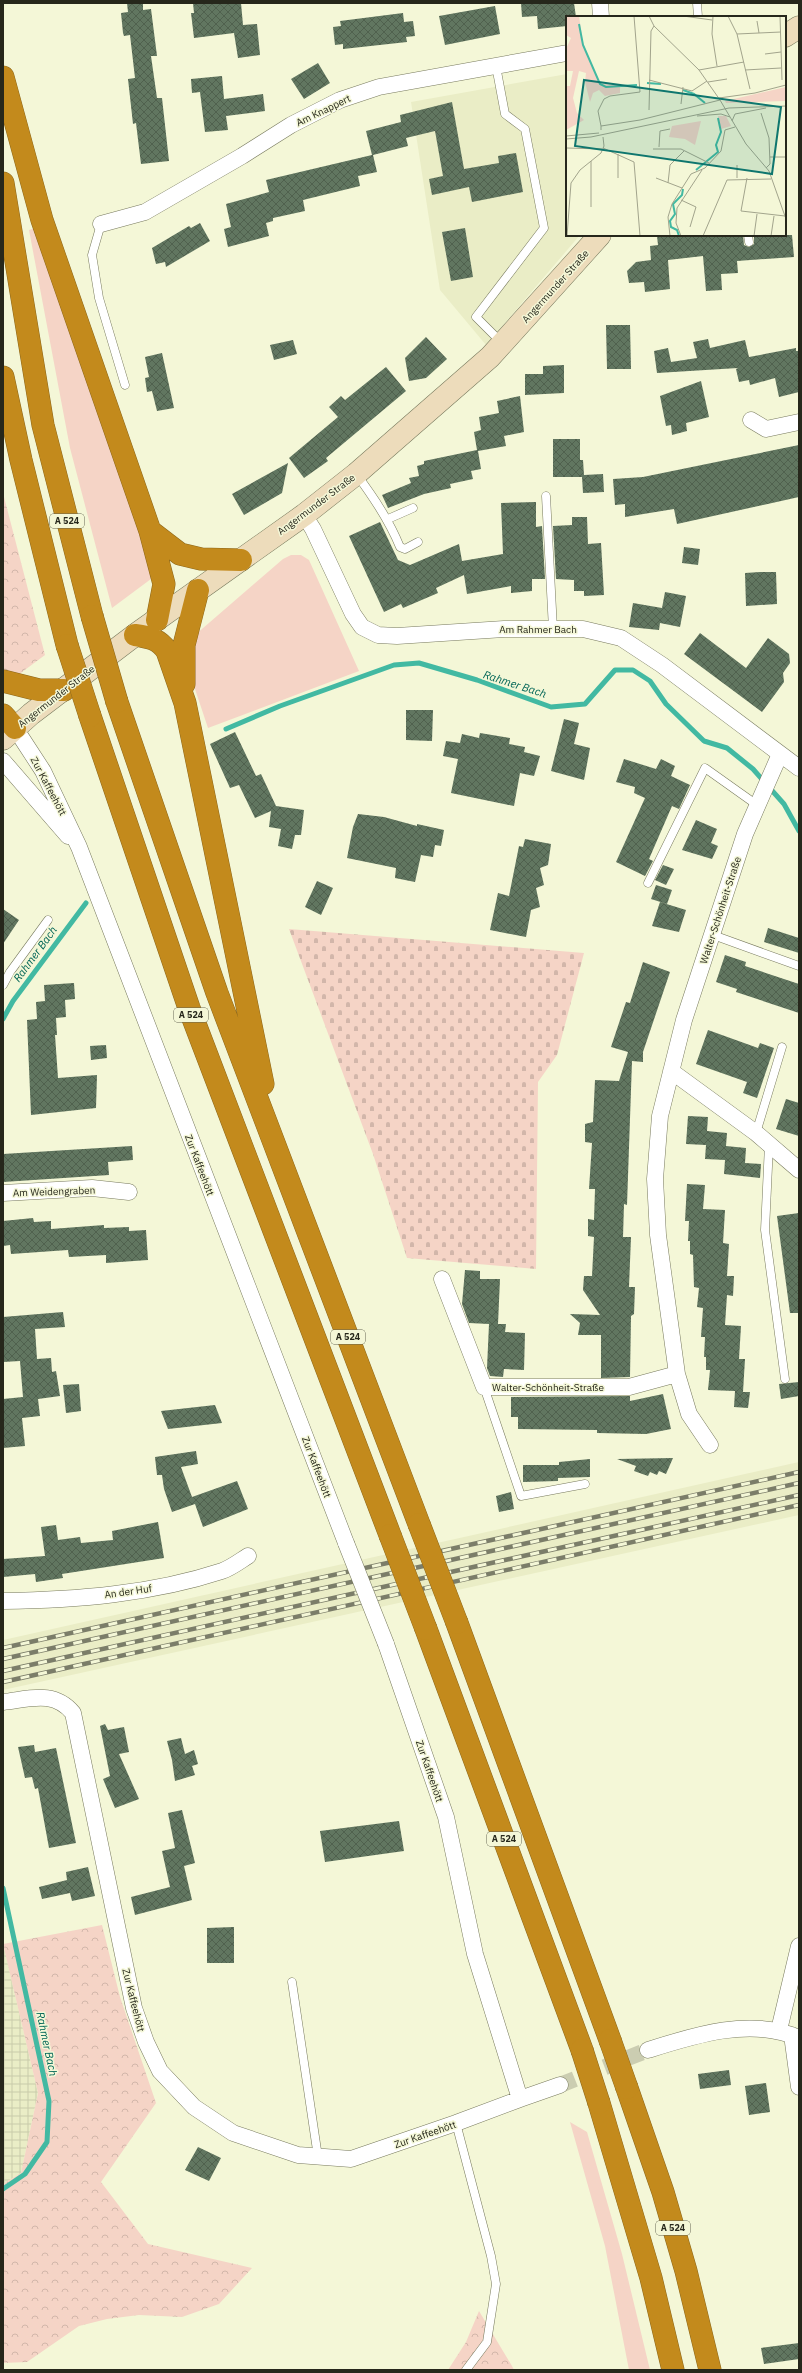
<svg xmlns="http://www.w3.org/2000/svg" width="802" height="2373" viewBox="0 0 802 2373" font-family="'IBM Plex Sans',sans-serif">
	<defs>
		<pattern id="industrial-grid" width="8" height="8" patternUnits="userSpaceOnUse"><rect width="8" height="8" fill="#eaedc6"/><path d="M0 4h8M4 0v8" fill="none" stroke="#c9cbaa"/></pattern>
		<pattern id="forest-crowns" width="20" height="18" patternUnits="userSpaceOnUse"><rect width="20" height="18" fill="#f5d4c6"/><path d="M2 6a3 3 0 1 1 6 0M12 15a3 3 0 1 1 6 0" fill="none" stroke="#d2b6aa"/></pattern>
		<pattern id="cemetery-stones" width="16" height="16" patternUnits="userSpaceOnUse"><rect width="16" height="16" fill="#f5d4c6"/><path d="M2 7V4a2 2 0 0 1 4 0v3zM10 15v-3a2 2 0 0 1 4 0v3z" fill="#d2b6aa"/></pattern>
		<pattern id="building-cross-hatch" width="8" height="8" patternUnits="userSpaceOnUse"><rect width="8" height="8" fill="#617660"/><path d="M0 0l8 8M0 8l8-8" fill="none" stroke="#50614e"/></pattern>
	</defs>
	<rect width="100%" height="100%" fill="#f4f7d7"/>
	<!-- built -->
	<path fill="#eaedc6" d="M567,74V235H580L486,345L440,290L411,102Z
		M799,1462V1515L3,1690V1640Z"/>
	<!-- industrial -->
	<path fill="url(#industrial-grid)" d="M3,1943L38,2093L21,2173L3,2184Z"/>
	<!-- green -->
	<path fill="#f5d4c6" d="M35,228L155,576L112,608L70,448L29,230Z
		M291,555H301L309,560L359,671L208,728L191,677L195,635L283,559Z
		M570,2122L587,2132L622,2254L650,2370H629L605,2246Z"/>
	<!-- forest -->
	<path fill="url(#forest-crowns)" d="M3,493L45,655L14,678L3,671Z
		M102,1925L120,1997L156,2103L101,2182L148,2244L252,2268L219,2304L182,2317L139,2315L107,2319L79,2326L27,2362L3,2363V2184L21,2173L38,2093L3,1944Z
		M479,2311L512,2366L514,2370H448L466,2342Z"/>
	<!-- cemetery -->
	<path fill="url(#cemetery-stones)" d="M289,929L584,953L557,1055L538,1082L536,1269L407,1258L373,1154Z"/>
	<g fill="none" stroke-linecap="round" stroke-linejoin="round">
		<!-- stream -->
		<path stroke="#42b9a2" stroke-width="5" d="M226,729L280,706L394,665L419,663L477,680L551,707L585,704L615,670H633L650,681L666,704L704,741L727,748L753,769L784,804L799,831
			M3,1019L13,1001L86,903
			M3,1888L49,2101L47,2142L25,2174L3,2189"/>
	</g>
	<!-- building -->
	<path fill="url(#building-cross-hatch)" d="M127,3H143V10L151,9L157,56H151L157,98H162L169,161L141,164L136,123L133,124L128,79L135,78L130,35L124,36L123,33L121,13L128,12Z
		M193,3H241L243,25L257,24L260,55L238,58L234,33L194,38L191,13H194Z
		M521,3H574L576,17H567V26L538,29L537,16L522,17Z
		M495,6L500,34L445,45L439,16Z
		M403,13L404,22L413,21L415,36L406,37L407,42L343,49V44L335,45L333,27L341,26L340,21Z
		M318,63L330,83L304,99L291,79Z
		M222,76L224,99L263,94L265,111L226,116L228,130L205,132L200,92L192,93L191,79Z
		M452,102L464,169L499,163L498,156L516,153L523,192L472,202L469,187L432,195L429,179L443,176L435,131L406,138L408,146L373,155L377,172L358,176L360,186L303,200L305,211L273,218V221L266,223L269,236L228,247L224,229L231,227L226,204L269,192L266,180L372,155L366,131L401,122L400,115Z
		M200,223L210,241L166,267L165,262L156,264L152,248L189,226L191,228Z
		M465,228L473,277L451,281L442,232Z
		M743,235L744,245L749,247L754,244V235H792L794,257L737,261L738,273L721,274L722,290L706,291L703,256L668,260L670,289L645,292L644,282L629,283L627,271L636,262L651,260L650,246L658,245L657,236Z
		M606,325H630L631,369H607Z
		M426,337L447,359L426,378L409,381L405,358Z
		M708,339L710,348L745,340L749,357L796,348V351H799V392L779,397L775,378L750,385L749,380L739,382L736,369L738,368L657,373L654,351L668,348L671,362L697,358L693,342Z
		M293,340L297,354L274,360L270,345Z
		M162,353L174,408L157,411L152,391L147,392L145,378L149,377L145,357Z
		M564,365V393L525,395V374H543V366Z
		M386,367L406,391L326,458L328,461L304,478L289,458L338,417L329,407L341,396L345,400Z
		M701,381L709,417L686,423L687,431L672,435L671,425L666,426L660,396Z
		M520,396L524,432L504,436L506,446L478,451L481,469L471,471L473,479L450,484L451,488L424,494L388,508L382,495L411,483L409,478L419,476L417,466L424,464V461L477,450L474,432L481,430L479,417L499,413L497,401Z
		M553,439H580V460H583L584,475L603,474L604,492L583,493L582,477H553Z
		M799,445V497L677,524L674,509L625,517V504L615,505L613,479L643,477Z
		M288,463L282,493L244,515L232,494Z
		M536,502V527L542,526L545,579H532V591L511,593V586L467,594L464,575L436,588L438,593L403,608L401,604L384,612L349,536L380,522L398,560L410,565L459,544L462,561L503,554L501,503Z
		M572,517H587L588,544L601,543L604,595L584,596V591H574V580L556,579L553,526L572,525Z
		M684,547L700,549L698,565L682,563Z
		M760,572H776L777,604L746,606L745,573Z
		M665,592L686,596L680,627L660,623L659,630L629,627L633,603L662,608Z
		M700,633L746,668L768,638L789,654L790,663L783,673L784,682L762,712L684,654Z
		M406,710H433L432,741L406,740Z
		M564,719L579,723L574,744L590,748L584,780L551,771Z
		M235,732L256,776L261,774L276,806L304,810L301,835H295L292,849L278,846L281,829L269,827L271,811L255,818L239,785L230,788L210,744Z
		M480,733L510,738L509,744L525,747L524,752L540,756L534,776L520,773L514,806L451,793L458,759L443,756L446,741L460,743L462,734L479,738Z
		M624,759L656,769L661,759L675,766L671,776L690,785L679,809L672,806L649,859L653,861L645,876L616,862L645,798L634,793L635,787L616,782Z
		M358,814L384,817L417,826V824L444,830L441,846L435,845L433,857L421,855L415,882L395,878L396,868L347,858L353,827Z
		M696,820L717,829L711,843L718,846L712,859L682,850Z
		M525,839L551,844L548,865L540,868L544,885L536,888L540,907L531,910L526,937L490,930L498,893L509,896L519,846L523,847Z
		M663,865L674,869L666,885L655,880Z
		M317,881L333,888L321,915L305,907Z
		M656,885L672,890L667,904L651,899Z
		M660,902L686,910L679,932L652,926Z
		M3,909L19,920L3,944Z
		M768,928L799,938V953L764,942Z
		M725,955L746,962L745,966L799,984V1013L736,992L737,989L716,982Z
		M643,962L670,972L643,1052V1062L632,1061L627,1205L624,1204L623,1237H631L629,1287H635L634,1314L631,1316L630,1377L601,1378V1335H578L580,1323L570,1314L600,1315L583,1290L584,1276H592L594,1237L588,1236V1219L594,1220L595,1189H589L592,1143L585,1142V1124L593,1122L595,1080L619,1081L628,1052L611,1047L626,1002L630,1003Z
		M74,983L75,999L65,1000L66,1017L56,1018L57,1035H55L58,1078L97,1075L96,1108L31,1115L27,1020L37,1019L36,1002L45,1001L44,985Z
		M708,1030L758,1048L760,1043L774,1048L757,1098L743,1093L747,1082L696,1064Z
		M106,1045L107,1058L91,1060L90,1046Z
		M786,1099L799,1103V1136L776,1129Z
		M688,1116L708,1117L707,1131L727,1133L726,1146L746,1148L745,1163L761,1164L760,1178L724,1174L725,1160L705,1159L706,1145L686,1144Z
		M132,1146L133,1160L108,1162L109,1175L3,1182V1154Z
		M687,1184L705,1185L703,1209L725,1210L723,1243L729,1244L727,1276H734L733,1296L727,1295L725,1325L741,1326L739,1359H745L743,1392H740H750L748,1408L734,1407L735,1391L708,1390L710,1370H706V1357H704L705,1337H701L703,1308L697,1307L699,1288L694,1287L693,1255L690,1254V1241H688L689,1221H685Z
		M799,1213V1313H790L777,1216Z
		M33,1218L34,1222L51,1221V1229L104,1225V1228L129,1227V1231L146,1230L148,1260L106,1263V1255L69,1257L68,1250L11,1254L10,1245L3,1246V1221Z
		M465,1270L480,1271V1279H500L498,1324H506L505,1332L525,1333L524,1370L504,1369L503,1377L490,1376L487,1368L489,1324L469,1323L462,1304Z
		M63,1312L65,1327L35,1329L37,1359L51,1358L52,1372L56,1371L60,1396L38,1399L40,1416L22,1418L25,1446L3,1448V1399L23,1397L20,1361L3,1362V1317Z
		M799,1382V1396L781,1399L779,1384Z
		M79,1384L81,1411L66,1413L63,1385Z
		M663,1394L671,1429L646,1434L597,1433V1430L518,1429V1417H511V1397L630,1396V1401Z
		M215,1405L222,1423L168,1429L161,1411Z
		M196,1451L198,1464L181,1467L192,1497L237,1481L248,1509L203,1527L195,1504L172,1512L164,1489L162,1475H157L155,1457Z
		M673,1458L666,1474L659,1471L657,1475L650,1472L648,1476L634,1471L636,1466L617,1459Z
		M590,1459V1477L558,1478V1481L523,1482V1465H559V1462Z
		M511,1492L514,1509L499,1512L496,1496Z
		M158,1522L164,1558L62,1574L63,1578L36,1582L35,1574L3,1577V1559L45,1556L41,1527L56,1525L58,1540L80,1537L81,1543L113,1540L112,1531Z
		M105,1724L108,1730L124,1727L129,1752L119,1754L139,1799L115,1808L103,1779L110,1776L100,1726Z
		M181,1738L185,1754L194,1750L198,1764L192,1766L195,1775L175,1781L172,1760L167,1741Z
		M34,1745L35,1752L56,1748L76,1843L49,1848L38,1788L35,1789L32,1777L25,1778L18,1747Z
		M182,1810L195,1863L184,1866L192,1900L135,1915L131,1897L170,1887L162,1851L175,1848L168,1813Z
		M399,1821L404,1851L325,1862L320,1831Z
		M88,1867L95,1896L72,1901L70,1893L42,1899L39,1887L67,1880L66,1872Z
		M234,1927V1963H207V1928Z
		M729,2070L731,2085L700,2089L698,2074Z
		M766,2083L770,2112L749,2115L745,2086Z
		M198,2147L221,2158L209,2181L185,2170Z
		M799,2343V2359L764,2364L761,2348Z"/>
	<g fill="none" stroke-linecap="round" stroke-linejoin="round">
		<!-- minor-tunnel -->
		<path stroke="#cbcdb1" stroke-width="16" stroke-dasharray="16 8" stroke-linecap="butt" d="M560,2085L648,2050"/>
		<defs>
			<path id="service" d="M697,3L698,17
				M496,66L505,114L525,129L544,228L476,317L502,343
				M101,224L92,255L99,298L125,385
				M748,235L749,242
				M357,475C374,498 389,520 400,547L405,549L418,542
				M546,496L553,629
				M388,519L413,508
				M648,883L705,768L757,805
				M713,935L799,966
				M3,985L10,972L48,920
				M756,1133L782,1047
				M769,1145L765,1230L785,1379
				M484,1387L521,1496L585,1484
				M292,1982L318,2157
				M456,2123L491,2256L496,2284L487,2342L466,2370"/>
			<path id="minor" d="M600,3L601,17
				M101,224L145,212L242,156L291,125L340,100L379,87L567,53
				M751,420L766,429L799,422
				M304,515L313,529L353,614L362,627L378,635L397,636L504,629H583L621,638L662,665L799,768
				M15,728L43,771L79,847L346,1543
				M3,761L68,836
				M671,1071L756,1133L799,1170
				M3,1193L92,1188L129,1192
				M442,1279L484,1387H629L677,1374
				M710,1445L689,1414L677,1374L658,1235L655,1179L660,1116L684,1020L745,834L780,754
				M3,1601C76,1600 152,1594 222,1571C231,1568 240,1561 248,1556
				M386,1644L446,1817L475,1954L520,2099L560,2085
				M3,1702C30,1699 54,1690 73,1713L134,2008L146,2042L160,2071L194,2107L233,2133L298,2155L351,2159L456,2123L520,2099
				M779,2030L799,1946
				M792,2035L799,2087
				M648,2050C695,2035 751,2017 799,2038"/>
			<path id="secondary" d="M785,36L799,27
				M3,739L31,714L135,635L304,515L356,474L490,357L600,235"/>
			<path id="motorway" d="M3,77L42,220L150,531L180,554L201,559L241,560
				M3,183L43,425L92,616
				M3,377L21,460L67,645
				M150,531L164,584L157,620
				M135,635C149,637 159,639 167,651L185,703L263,1084
				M3,681L39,690H64
				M184,684V645L198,590
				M117,702L217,993L419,1524
				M3,715L15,728
				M90,716L189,1008L390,1535
				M457,1623L610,2040
				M426,1629L582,2050
				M627,2088L663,2192L686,2271L710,2370
				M599,2103L651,2278L673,2370"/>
		</defs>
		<!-- service casing -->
		<use href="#service" stroke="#787a5e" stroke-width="9"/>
		<!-- minor casing -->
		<use href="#minor" stroke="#787a5e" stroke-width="17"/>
		<!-- secondary casing -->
		<use href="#secondary" stroke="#787a5e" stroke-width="23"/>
		<!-- motorway casing -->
		<use href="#motorway" stroke="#8c671c" stroke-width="23"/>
		<!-- service -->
		<use href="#service" stroke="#fff" stroke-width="8"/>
		<!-- minor -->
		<use href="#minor" stroke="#fff" stroke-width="16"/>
		<!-- secondary -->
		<use href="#secondary" stroke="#eddcbb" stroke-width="22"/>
		<!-- motorway -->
		<use href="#motorway" stroke="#c38a1c" stroke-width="22"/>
		<defs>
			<path id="rail" d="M3,1648L799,1472
				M3,1659L799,1483
				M3,1671L799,1495
				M3,1682L799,1505"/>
		</defs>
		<!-- rail casing -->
		<use href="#rail" stroke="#7b7d69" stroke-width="4.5"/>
		<!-- rail -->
		<use href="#rail" stroke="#f4f7d7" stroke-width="3" stroke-dasharray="9" stroke-linecap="butt"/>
		<defs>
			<path id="minor-bridge" d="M346,1543L386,1644"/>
			<path id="motorway-bridge" d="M92,616L117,702
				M67,645L90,716
				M419,1524L457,1623
				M390,1535L426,1629
				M610,2040L627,2088
				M582,2050L599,2103"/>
		</defs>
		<!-- minor-bridge casing -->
		<use href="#minor-bridge" stroke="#787a5e" stroke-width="17" stroke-linecap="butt"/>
		<!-- motorway-bridge casing -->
		<use href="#motorway-bridge" stroke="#8c671c" stroke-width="23" stroke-linecap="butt"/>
		<!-- minor-bridge -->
		<use href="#minor-bridge" stroke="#fff" stroke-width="16"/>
		<!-- motorway-bridge -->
		<use href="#motorway-bridge" stroke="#c38a1c" stroke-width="22"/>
	</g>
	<g text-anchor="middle" stroke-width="3" stroke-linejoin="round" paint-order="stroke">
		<!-- shield labels -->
		<g fill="#f4f7d7" stroke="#646553" stroke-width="1">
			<rect x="50" y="514" width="34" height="14" rx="3"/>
			<rect x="174" y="1008" width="34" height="14" rx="3"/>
			<rect x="331" y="1330" width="34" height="14" rx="3"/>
			<rect x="487" y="1832" width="34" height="14" rx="3"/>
			<rect x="656" y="2221" width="34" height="14" rx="3"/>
		</g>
		<g font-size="9" font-weight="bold" fill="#26271b">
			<text x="67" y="524">A 524</text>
			<text x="191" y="1018">A 524</text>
			<text x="348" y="1340">A 524</text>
			<text x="504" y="1842">A 524</text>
			<text x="673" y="2231">A 524</text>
		</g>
		<!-- street labels -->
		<g font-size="10" fill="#26271b" stroke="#f4f7d7">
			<text transform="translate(323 110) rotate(-26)" y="4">Am Knappert</text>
			<text transform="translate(555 286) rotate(-48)" y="4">Angermunder Straße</text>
			<text transform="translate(316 504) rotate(-37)" y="4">Angermunder Straße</text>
			<text x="538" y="633">Am Rahmer Bach</text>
			<text transform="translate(56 696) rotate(-38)" y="4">Angermunder Straße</text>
			<text transform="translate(49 786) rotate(62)" y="4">Zur Kaffeehött</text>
			<text transform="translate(720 910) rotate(-72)" y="4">Walter-Schönheit-Straße</text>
			<text transform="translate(200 1165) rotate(69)" y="4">Zur Kaffeehött</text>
			<text transform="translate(54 1191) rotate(-2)" y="4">Am Weidengraben</text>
			<text x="548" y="1391">Walter-Schönheit-Straße</text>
			<text transform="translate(317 1467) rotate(69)" y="4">Zur Kaffeehött</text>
			<text transform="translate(128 1591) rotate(-8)" y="4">An der Huf</text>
			<text transform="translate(430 1771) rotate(71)" y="4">Zur Kaffeehött</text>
			<text transform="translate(134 2000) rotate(76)" y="4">Zur Kaffeehött</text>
			<text transform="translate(425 2134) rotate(-19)" y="4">Zur Kaffeehött</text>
		</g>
		<!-- water labels -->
		<g font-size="11" font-style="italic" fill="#006556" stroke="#f4f7d7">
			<text transform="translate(515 684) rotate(18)" y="4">Rahmer Bach</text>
			<text transform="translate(35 954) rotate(-54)" y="4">Rahmer Bach</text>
			<text transform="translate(47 2044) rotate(78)" y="4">Rahmer Bach</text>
		</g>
	</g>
	<!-- overview -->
	<g transform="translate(566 16)">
		<rect width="220" height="220" fill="#f4f7d7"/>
		<path d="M152,100H160L165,110L155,113Z" fill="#f5d4c6"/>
		<path d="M0,0H13L17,27L34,68L54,69V77L39,80L33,74L27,77L24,86L19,66L20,57L13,55L7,82L11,97L18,104L0,114V70H4L7,55H0V33L5,22L0,19ZM220,71L219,85L160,87L159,85Z" fill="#f5d4c6"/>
		<path d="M135,105L129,129L119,123L103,121L106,110Z" fill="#f5d4c6"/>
		<path fill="none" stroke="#42b9a2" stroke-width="2" d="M13,8L17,29L34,68L40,71L71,69M81,67L95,68M117,74L128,78L139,87M130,154L152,136L150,129L155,116L152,102M113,220L111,214L105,211L104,205L109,198L107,188L116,179L117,173"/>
		<path fill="none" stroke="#a2a48c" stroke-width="1" d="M83,0L88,10L133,54L154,84L180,128L203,155L220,203M117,0L146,4M147,0L146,18L151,50M162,0L171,18L184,73M214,0L216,64M191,5L193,17M171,18L215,16M199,38L215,36M133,54L178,46M179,54L215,52M83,64L126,75L141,65M142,66L161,63M153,82L189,77L220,69M115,88L117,71M83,94L85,15L88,10M195,97L203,122L204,148L200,152M131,100L155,98L164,101M166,105L169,98L200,92M35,110L32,95L38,83L44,80L74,76L68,0M35,114V110L74,104L154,84M0,120L33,117M0,123L25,121L163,92L220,90M93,131L94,115L104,113M1,132L36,133M37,132L68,146L74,220M87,133H115L143,147M204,141H220M25,145V191M52,162V138M90,162L116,172M171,162V149M181,162L175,195L219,200M102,167L104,149L118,135M115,184L130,191L124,211M1,220L5,167L14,154L35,137L38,130L37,121M104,220L102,201L106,188L125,158L139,152L155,135L159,114L169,111M115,220L110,207L111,192L136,154M137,220L161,164L205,163M188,220L191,198M205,220L208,200"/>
		<path fill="#0f766e" fill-opacity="0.15" stroke="#0f766e" stroke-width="2" d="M18,64L215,91L206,158L9,130Z"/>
		<rect width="220" height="220" fill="none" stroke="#26271b" stroke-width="2"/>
	</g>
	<!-- border -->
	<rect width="802" height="2373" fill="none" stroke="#26271b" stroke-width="8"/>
</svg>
